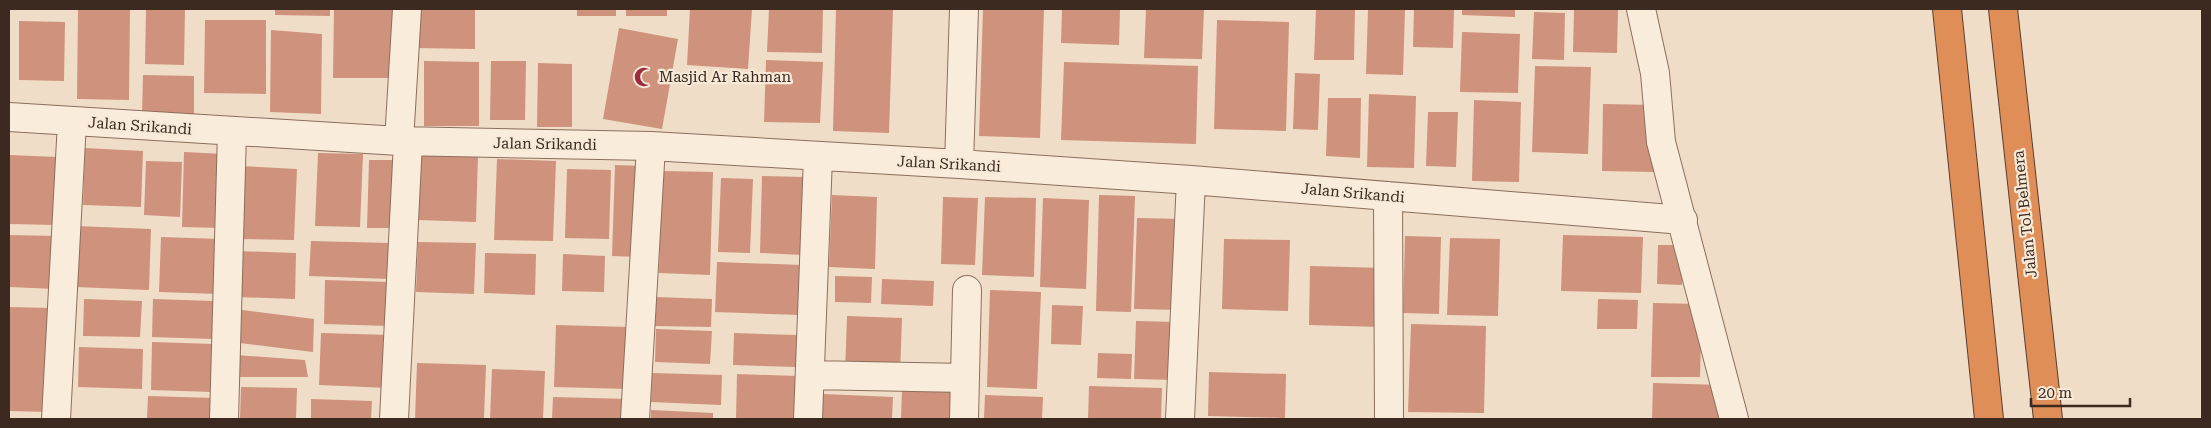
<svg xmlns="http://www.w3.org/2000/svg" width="2211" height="428" viewBox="0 0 2211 428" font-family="'Roboto Serif',serif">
	<rect width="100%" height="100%" fill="#f0ddc7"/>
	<!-- building -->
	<path fill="#cf927c" d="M78,9H130L129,100L77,99Z
		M146,9H185L184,65L145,64Z
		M275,9H330V16L275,15Z
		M334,9H393L392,78H333Z
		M417,9H475V49L416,48Z
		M577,9H616V16H577Z
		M626,9H667V16H626Z
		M690,9H752L748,69L687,65Z
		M769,9H823L822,53L767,52Z
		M836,9H893L889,133L833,131Z
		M983,9H1044L1040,138L979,136Z
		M1062,9H1120L1119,45L1061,43Z
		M1146,9H1204L1202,59L1144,58Z
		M1316,9H1355L1354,60H1314Z
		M1368,9H1405L1403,75L1366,74Z
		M1414,9H1454L1453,48L1413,47Z
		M1462,9H1515V17L1462,15Z
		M1574,9L1618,10L1617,53L1573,52Z
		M1534,12L1565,13L1564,60L1532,59Z
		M205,20H266V94L204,93Z
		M1217,20L1289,22L1286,131L1214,129Z
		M19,21L65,22L64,81L19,80Z
		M619,28L678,39L662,129L603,119Z
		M271,30L322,34L321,114L270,112Z
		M1462,32L1520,34L1518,93L1460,92Z
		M766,60L823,62L820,123L764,122Z
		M424,61L479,62V126H424Z
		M491,61H526L525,120H490Z
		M1064,62L1198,66L1196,144L1061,140Z
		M538,63L572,64V127H537Z
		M1535,66L1591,67L1588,154L1532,152Z
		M1295,73L1320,74L1318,130L1293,129Z
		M143,75L194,76V116H142Z
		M1369,94L1416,96L1414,168L1367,167Z
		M1328,98H1361L1360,158L1326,156Z
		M1474,100L1521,102L1519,182L1472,181Z
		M1603,104L1656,105L1654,172L1602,171Z
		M1428,112H1458L1456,167L1426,166Z
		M85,148L143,151L141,207L83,205Z
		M184,152L225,154L222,228L182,227Z
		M318,153L363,154L360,227L315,226Z
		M420,153L478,155L476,222L418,220Z
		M9,155L58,157L56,225L9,224Z
		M497,159L556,161L553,241L494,240Z
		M369,160H399L397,228H367Z
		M146,161L182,162L180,217L144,215Z
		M615,165L642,166L639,257L612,256Z
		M241,166L297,169L294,240L238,239Z
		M567,169L611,170L609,239L565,238Z
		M662,171L713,172L710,275L659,273Z
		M762,176L805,177L802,255L760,253Z
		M721,178L753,179L750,253L718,252Z
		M832,195L877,197L875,269L829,267Z
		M1099,195L1135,196L1131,312L1096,311Z
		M943,197L978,198L975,265L941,264Z
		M985,197L1036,198L1034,277L982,275Z
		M1043,198L1089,200L1086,289L1040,287Z
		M1137,218L1183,219L1180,310L1134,309Z
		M76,226L151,229L149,290L75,287Z
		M9,235L57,236L55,289L9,287Z
		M1563,235L1643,237L1641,293L1561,291Z
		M1405,236L1441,237L1439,314L1403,313Z
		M161,237L220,239L218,294L159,292Z
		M1450,238L1500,239L1498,316L1447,315Z
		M1224,239L1290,240L1288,311L1222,309Z
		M311,241L390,243L389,279L309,276Z
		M418,242L476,243L474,294L416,292Z
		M1658,245H1683L1682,285L1657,284Z
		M237,251L296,253L295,299L236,297Z
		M485,253L536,254L535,295L484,293Z
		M563,254L605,256L604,292L562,291Z
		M717,262L802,265L800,315L715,312Z
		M1310,266L1384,268L1381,327L1309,325Z
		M835,276L872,277L871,303L835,302Z
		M882,279L934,281L933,306L881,304Z
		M325,280L390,282L388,326L324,324Z
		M990,290L1041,292L1037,389L987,387Z
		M656,297L712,299L711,327L655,326Z
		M84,299L142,301L140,337L83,336Z
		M153,299L213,301L212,339L152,337Z
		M1598,299L1638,300L1637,329H1597Z
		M1653,303L1702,304L1700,377H1651Z
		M1052,305L1083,306L1081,345L1051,344Z
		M9,307L51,308L47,412L9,411Z
		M234,309L314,319L313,352L232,342Z
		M847,316L902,318L900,375L845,373Z
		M1136,321L1178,322L1176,380L1134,379Z
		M1411,324L1486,326L1484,413L1408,412Z
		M556,325L630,327L628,389L554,387Z
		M656,329L712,331L710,364L655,362Z
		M321,333L390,335L388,388L319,385Z
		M734,333L797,335L796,367L733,365Z
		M152,342L214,344L212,392L151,390Z
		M79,347L143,349L142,389L78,387Z
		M1098,353L1132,354L1131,379L1097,378Z
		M235,355L305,360L308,377H234Z
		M417,363L486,365L484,419H415Z
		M492,369L545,371L543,419H490Z
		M1209,372L1286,374L1285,418L1208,416Z
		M652,373L722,375L721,405L651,402Z
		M737,374L797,376L795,419L736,418Z
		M1653,383L1723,385L1722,419H1652Z
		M1089,386L1162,388L1161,419H1088Z
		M241,387L297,388L296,419H240Z
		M902,389L960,390V419H901Z
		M823,394L893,397L892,419H822Z
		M985,395L1043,397L1042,419H984Z
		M148,396L215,398V419H147Z
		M553,397L629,399V419H552Z
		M311,399L372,401L371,419H311Z
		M651,410L713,413V419H651Z"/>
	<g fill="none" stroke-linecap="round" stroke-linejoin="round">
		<defs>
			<path id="minor" d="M1641,9L1655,73L1661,142L1734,419
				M9,117L399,141L651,146L959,164L1191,180L1683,220
				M399,141L407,9
				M959,164L964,9
				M1388,196L1389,419
				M810,375L965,378
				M56,419L72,122
				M224,419L232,132
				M394,419L408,142
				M635,419L651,146
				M808,419L818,157
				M964,419L967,290
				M1180,419L1191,180"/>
			<path id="motorway" d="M1947,9L1989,419
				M2003,9L2048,419"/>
		</defs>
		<!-- minor casing -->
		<use href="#minor" stroke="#8c6e5c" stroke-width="30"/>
		<!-- motorway casing -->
		<use href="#motorway" stroke="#5a3d30" stroke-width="30"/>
		<!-- minor -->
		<use href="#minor" stroke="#faecdb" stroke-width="28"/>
		<!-- motorway -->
		<use href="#motorway" stroke="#e08e57" stroke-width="28"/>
	</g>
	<!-- icons -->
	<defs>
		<symbol id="mosque-bare" viewBox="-9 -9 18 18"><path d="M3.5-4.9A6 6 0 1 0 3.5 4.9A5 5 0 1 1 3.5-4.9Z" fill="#9d2a3d" stroke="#f7e9d7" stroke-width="2.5" paint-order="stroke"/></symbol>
	</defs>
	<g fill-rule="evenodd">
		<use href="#mosque-bare" x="630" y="63" width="28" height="28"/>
	</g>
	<g text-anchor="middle" stroke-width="4.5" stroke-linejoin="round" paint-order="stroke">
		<!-- poi labels -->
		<g font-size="15" fill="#3c2920" stroke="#f7e9d7" text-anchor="start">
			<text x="659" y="82">Masjid Ar Rahman</text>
		</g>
		<!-- street labels -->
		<g font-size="15" fill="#3c2920" stroke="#f7e9d7">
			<text transform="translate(140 126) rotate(4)" y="5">Jalan Srikandi</text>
			<text transform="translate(545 144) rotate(1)" y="5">Jalan Srikandi</text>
			<text transform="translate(949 164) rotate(3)" y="5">Jalan Srikandi</text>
			<text transform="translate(1353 193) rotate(5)" y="5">Jalan Srikandi</text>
			<text transform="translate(2025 214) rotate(-96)" y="5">Jalan Tol Belmera</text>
		</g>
	</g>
	<!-- border -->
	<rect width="2211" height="428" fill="none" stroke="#3c2920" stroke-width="20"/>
	<!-- scale -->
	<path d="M2031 398v8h99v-8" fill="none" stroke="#3c2920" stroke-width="2.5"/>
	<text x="2038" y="398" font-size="15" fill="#3c2920" stroke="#f7e9d7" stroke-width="4" paint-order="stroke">20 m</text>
</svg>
